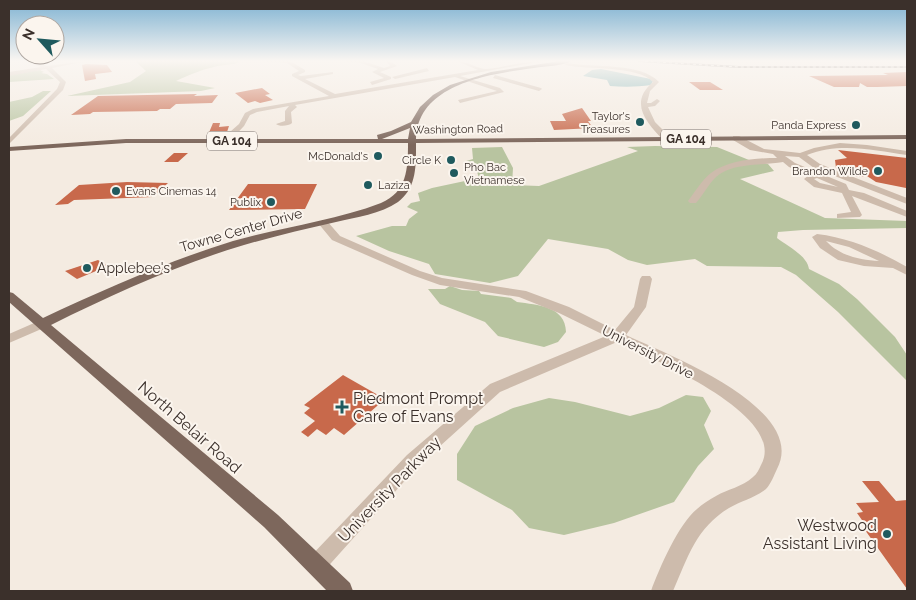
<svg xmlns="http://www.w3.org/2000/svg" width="916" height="600" viewBox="0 0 916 600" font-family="Raleway,sans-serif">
	<rect width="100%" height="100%" fill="#f4ebe1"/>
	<!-- green -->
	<path fill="#b8c4a0" d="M135,61H242C232,66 224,64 214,67C200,70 189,75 176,81L215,88L201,91L67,96L130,82L146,71Z
		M40,70L44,72L41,73L47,74L54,79L9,82L10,74Z
		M43,91H51L23,116L9,121V102L32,97Z
		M655,146L717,147L749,160L768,164L774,171L740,179L825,218L907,221V228L803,230L778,232L777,238C787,246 807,255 809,269L839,284L857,299L895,337L907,355V381L838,312L796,275L781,267L707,266L695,259L647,265L628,260L608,249L548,239L518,276L490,283L435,274L429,264L389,251L356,236L392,226H406L409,219L418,212L407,207L411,203L420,201L418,193L432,188L479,178L474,162H463L473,159L472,148L502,147L513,168L512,185L539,186L638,151L627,147Z
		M450,286L462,290L479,291L481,294L511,298L517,302C538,305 565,306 566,332L558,342L544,347L498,336L485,322L440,304L428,289H445Z
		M686,395L703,397L711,411L704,425L714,449L698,466L674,502L614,523L564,535L529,528L512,510L457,480V454L475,426L513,408L549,398L575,402L630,416L659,408Z"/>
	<!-- water -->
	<path fill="#7fb0b2" d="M601,69L651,79L653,81L651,85C637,87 624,87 610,86L607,80L583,76L592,70Z"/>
	<!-- building -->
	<path fill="#c8694b" d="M86,64L107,65L112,72L95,74L96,79L85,81L82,65Z
		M907,72V86L877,87H867L860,83L859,87H834L809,76L888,75L883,73Z
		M689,82H710L723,90H700Z
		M262,88L270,94L265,95L273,100L260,103L255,101L248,103L235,93Z
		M197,94L194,96L218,95L212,103L176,104L170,109H160L157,111L93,112L90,114L71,115L98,96Z
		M582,108L591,121H588L593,128L554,130L550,121H566L562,114Z
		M213,123H220L219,127L229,126L227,132L208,135Z
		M838,150L907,158L906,188L876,182L867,176L858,177L836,168L835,160L847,158Z
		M174,153H188L178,162H164Z
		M127,182L168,183L153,197L74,200L68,204L55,205L79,185Z
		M248,184H317L305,209L229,210Z
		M98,260L108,266L77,279L65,271Z
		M343,375L385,399L344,435L334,428L326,435L317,429L308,437L301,432L315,421L304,413L310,408L304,405Z
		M862,481H879L896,501L907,500V589L865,530H869L857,513L863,512L856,503L879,502Z"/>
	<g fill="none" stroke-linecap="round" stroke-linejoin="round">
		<!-- minor -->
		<path fill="#cdbbac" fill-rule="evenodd" d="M25,61H34L47,66L87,61L52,68L66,82L63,90L9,144V138L57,89L60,82L46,69L9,76V72L41,67Z
			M252,61H290L305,70V72L298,75L301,76L333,72V74L305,79L335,94L478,70L457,61C467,61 477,69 487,69C506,67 523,61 542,61L460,76L500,88L504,92L460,103L458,100L497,91L455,77L295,105L297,107L291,112L292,123C289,126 279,127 276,124L285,121V111L289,106L257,112L250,115L244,126L228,143H222V139L239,124L245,113L253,109L329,96L292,76V74L299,71L287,63Z
			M340,61H363L384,68L390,66L386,61H390L397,66L380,72L391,77V79L372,85L370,82L384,78L372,72L378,69L361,63Z
			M567,63C592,68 641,62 659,82L650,91L647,103H651L657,99L660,101L655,106L648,107L655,122L670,137V141H664C647,123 628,103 653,82C637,65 588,70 565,65Z
			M427,68L429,71L395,79L392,77Z
			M495,75L541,88L542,89L539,91L493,78Z
			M733,136H739L764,149L800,153L814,148L840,143L867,145L907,151V155C874,150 839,142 807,155L820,164L907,198V204L814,168L799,157L785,156L795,163L846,184L849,190L864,193L907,211V217L852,196L862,215L860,217L837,218V214L851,212L842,193L814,187L804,179L809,175L789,167L783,162C761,166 732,162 715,178C708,185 703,195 696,203H690L688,201C695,192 702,180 711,173C728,160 757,158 777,158L773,154L750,150L733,140ZM817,178L838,187L820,183L814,179Z
			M323,220L327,221L340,236L420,271L442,278L526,291L569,307L615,330L634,307L640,279L642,276H650L652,279L646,307L626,335C666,354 809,408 777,469C774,475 771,484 766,489C755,498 741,501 729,508C696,528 688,557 673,591H651C659,569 679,523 697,509C702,504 709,500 716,496C728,489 742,487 753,477C757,474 759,469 761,465C789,415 650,358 617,342L500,392L419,465L323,572L316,575L309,572L306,565L309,558L407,455L490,384L606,336L559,313L519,297L440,285L412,275L332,240L318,223Z
			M817,234C850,238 879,251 907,267V275L893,268L864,266L838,260L820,248L812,237ZM826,241L849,247L879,261C860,260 840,256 826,241Z
			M41,320L46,321L48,324L46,327L9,343V334Z"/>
		<!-- major -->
		<path fill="#7d675c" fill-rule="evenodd" d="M559,61H572C561,66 546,66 534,68C491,74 418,83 416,139L907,135V139L416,143C416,165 417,188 398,202C381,214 356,217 336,222C305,229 275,236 244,245C177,265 113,294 51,325L278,515L350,583L353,591H327L264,527L9,302V292L13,293L43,318C105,289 168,261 233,241C282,227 334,221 381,203C407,192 408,169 408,143H126L9,151V147L126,139H378L377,135L391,131L411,122L420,107L433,95L450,85L491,72ZM410,128L408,139H382Z"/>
		<defs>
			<path id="rail" d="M639,61L739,67H907"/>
		</defs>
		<!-- rail casing -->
		<use href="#rail" stroke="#3b302b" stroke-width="2"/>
		<!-- rail -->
		<use href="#rail" stroke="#fbf5ee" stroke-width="1" stroke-dasharray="3" stroke-linecap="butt"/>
	</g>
	<!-- sky -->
	<linearGradient id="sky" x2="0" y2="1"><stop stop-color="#7eb2d2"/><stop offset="0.42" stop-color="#faf6f2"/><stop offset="1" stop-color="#faf6f2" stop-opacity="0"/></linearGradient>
	<rect width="916" height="145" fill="url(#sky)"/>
	<!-- markers -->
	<g fill="#1f5a5e" stroke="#fbf5ee" stroke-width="2">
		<circle cx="640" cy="122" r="5"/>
		<circle cx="856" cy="125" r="5"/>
		<circle cx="378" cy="156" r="5"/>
		<circle cx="451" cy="160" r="5"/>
		<circle cx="878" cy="171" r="5"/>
		<circle cx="454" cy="173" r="5"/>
		<circle cx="368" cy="185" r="5"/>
		<circle cx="116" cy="191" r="5"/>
		<circle cx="271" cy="202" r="5"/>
		<circle cx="87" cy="268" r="5"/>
		<path d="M339.5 399.5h5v5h5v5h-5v5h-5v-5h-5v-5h5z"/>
		<circle cx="887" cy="534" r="5"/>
	</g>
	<g text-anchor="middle" stroke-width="4" stroke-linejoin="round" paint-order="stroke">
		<!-- far-poi labels -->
		<g font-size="11" fill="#3b302b" stroke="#fbf5ee" text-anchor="end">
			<text x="630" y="120">Taylor's<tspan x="630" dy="13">Treasures</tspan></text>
			<text x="846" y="129">Panda Express</text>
			<text x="368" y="160">McDonald's</text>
			<text x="441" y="164">Circle K</text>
			<text x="464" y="171" text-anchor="start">Pho Bac<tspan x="464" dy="13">Vietnamese</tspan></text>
			<text x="868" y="175">Brandon Wilde</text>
			<text x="378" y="189" text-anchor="start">Laziza</text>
			<text x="126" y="195" text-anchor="start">Evans Cinemas 14</text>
			<text x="261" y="206">Publix</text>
		</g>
		<!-- far-street labels -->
		<g font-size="11" fill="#3b302b" stroke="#fbf5ee">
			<text transform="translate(458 129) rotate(-1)" y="4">Washington Road</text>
		</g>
		<!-- shield labels -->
		<g fill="#fbf5ee" stroke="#756b66" stroke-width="1">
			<rect x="661" y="129.5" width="50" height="19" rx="4"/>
			<rect x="207" y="131.5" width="50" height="19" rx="4"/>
		</g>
		<g font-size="12" font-weight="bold" fill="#3b302b">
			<text x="686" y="143">GA 104</text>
			<text x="232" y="145">GA 104</text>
		</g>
		<!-- street labels -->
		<g font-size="14" fill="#3b302b" stroke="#fbf5ee">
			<text transform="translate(241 230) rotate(-16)" y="5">Towne Center Drive</text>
			<text transform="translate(648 352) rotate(27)" y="5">University Drive</text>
		</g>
		<!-- poi labels -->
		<g font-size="14" fill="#3b302b" stroke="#fbf5ee" text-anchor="start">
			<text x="97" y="273">Applebee's</text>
		</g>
		<!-- near-poi labels -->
		<g font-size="16" fill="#3b302b" stroke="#fbf5ee" text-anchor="start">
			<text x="353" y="404">Piedmont Prompt<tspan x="353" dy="18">Care of Evans</tspan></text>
			<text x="877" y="531" text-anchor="end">Westwood<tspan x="877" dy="18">Assistant Living</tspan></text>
		</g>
		<!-- near-street labels -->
		<g font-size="16" fill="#3b302b" stroke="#fbf5ee">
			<text transform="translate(190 427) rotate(41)" y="6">North Belair Road</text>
			<text transform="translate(389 489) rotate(-46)" y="6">University Parkway</text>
		</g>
	</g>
	<!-- border -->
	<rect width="916" height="600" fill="none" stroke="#3b302b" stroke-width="20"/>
	<!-- north arrow -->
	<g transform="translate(40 40) rotate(297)"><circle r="24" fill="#fbf5ee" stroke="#aea6a0"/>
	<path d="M0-4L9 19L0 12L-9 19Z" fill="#1f5a5e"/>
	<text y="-8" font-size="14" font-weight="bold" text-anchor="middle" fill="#3b302b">N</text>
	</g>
</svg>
